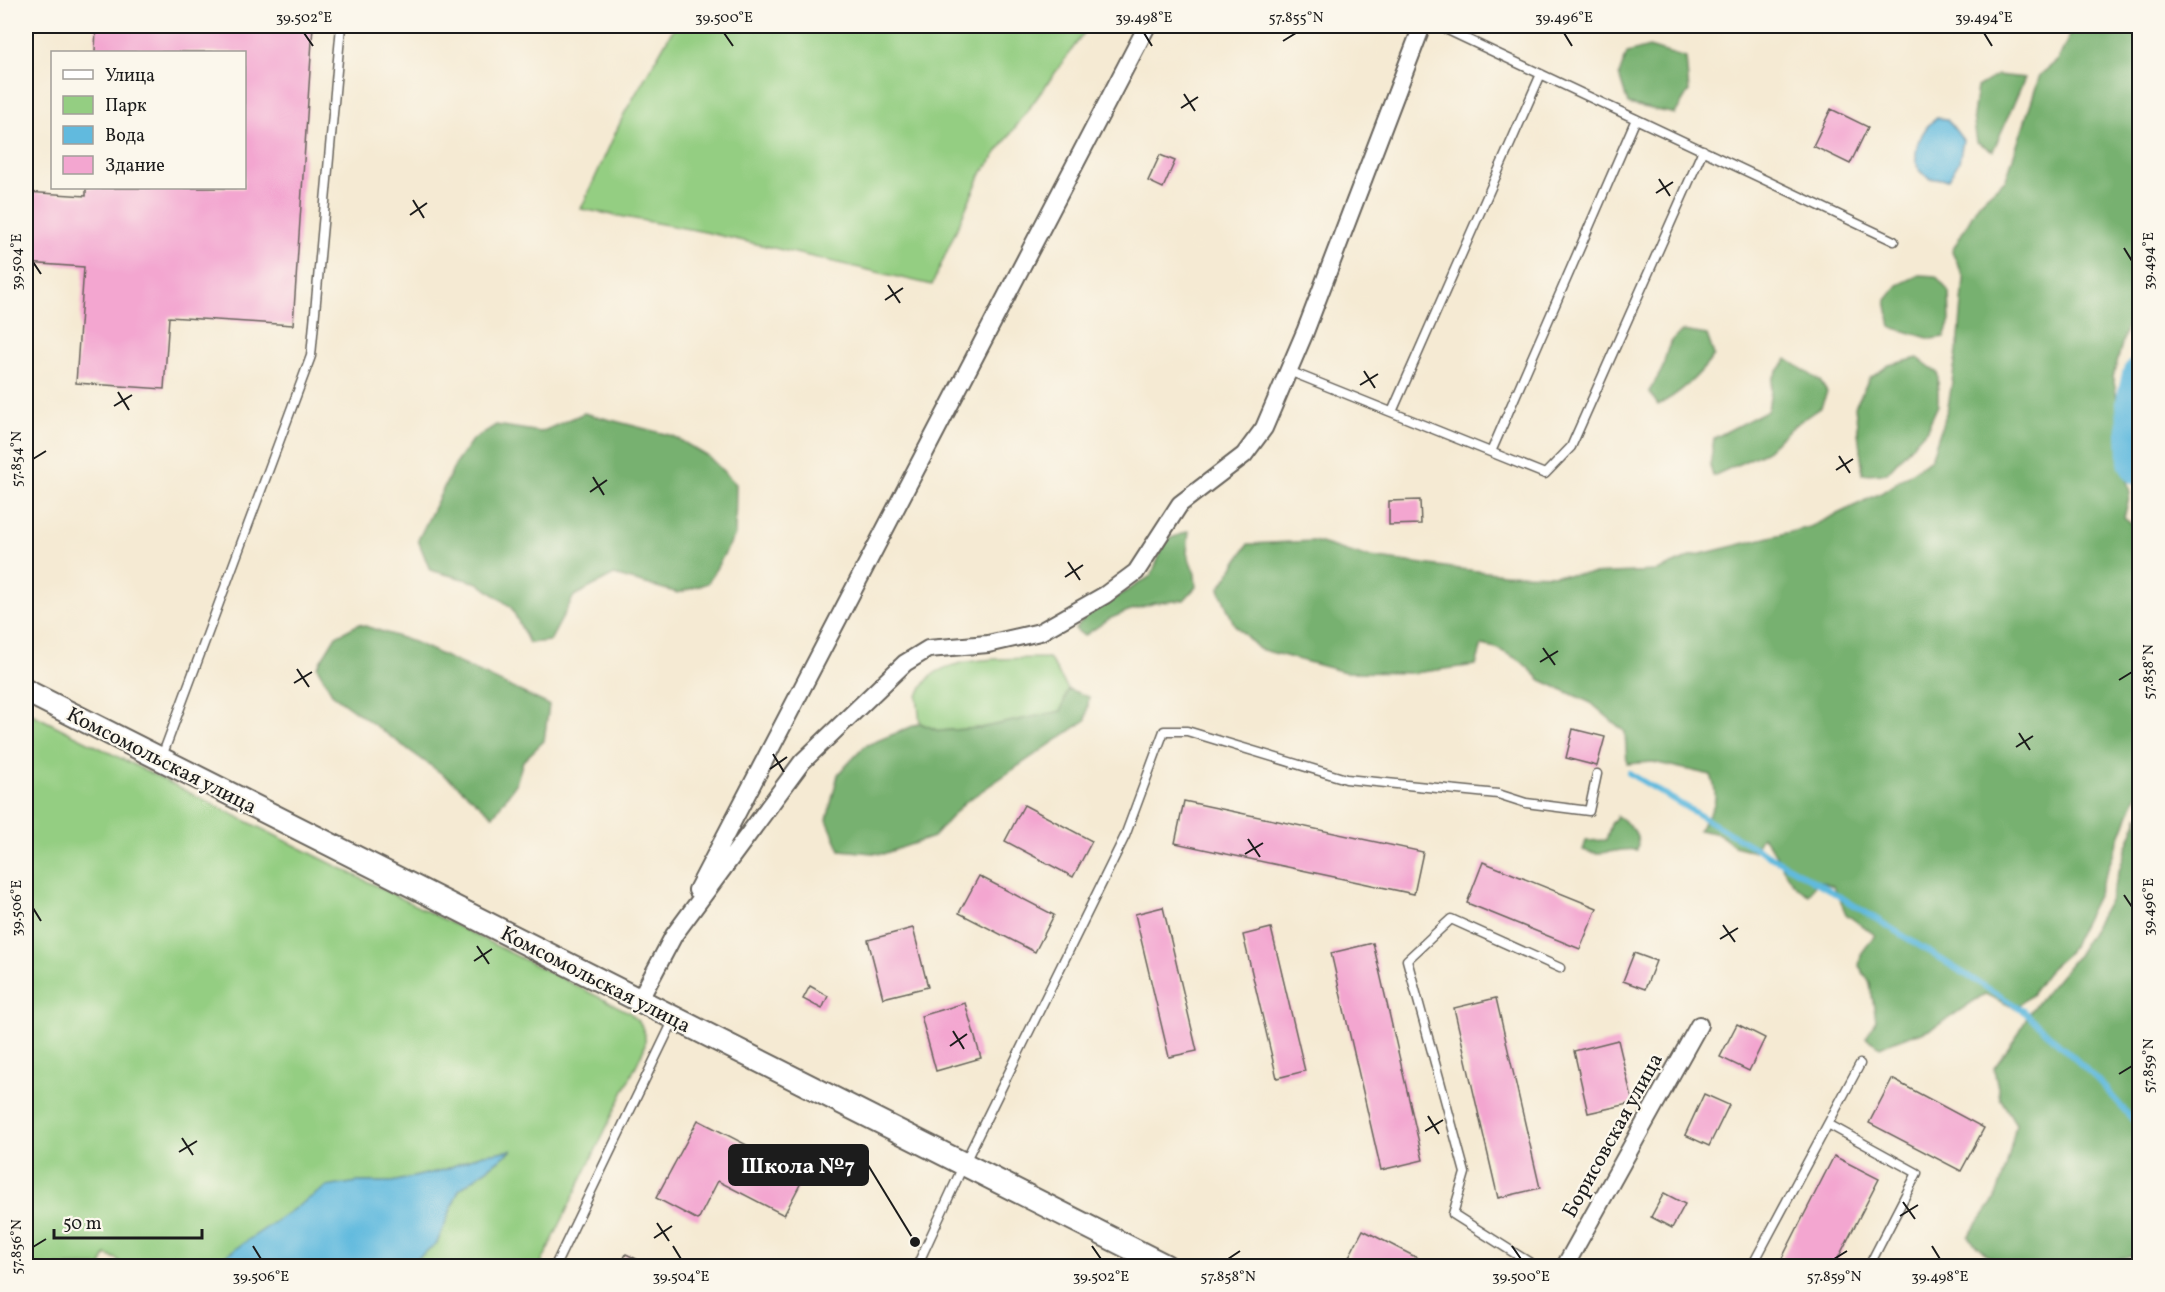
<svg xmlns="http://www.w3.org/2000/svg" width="2165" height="1292" viewBox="0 0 2165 1292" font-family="Vollkorn,serif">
	<rect width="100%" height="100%" fill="#fbf7ec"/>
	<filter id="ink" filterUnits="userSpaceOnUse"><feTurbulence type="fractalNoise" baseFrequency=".0167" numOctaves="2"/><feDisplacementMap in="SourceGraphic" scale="12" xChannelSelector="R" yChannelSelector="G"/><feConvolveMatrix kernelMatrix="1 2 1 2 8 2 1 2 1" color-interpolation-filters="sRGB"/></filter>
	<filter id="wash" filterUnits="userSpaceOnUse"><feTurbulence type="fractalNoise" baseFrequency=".008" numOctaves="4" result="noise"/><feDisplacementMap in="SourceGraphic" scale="24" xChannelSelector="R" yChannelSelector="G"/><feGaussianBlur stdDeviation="1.35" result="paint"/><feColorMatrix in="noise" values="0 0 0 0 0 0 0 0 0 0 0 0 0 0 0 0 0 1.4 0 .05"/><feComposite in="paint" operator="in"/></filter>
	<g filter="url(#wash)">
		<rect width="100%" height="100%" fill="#f5ead3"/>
		<!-- green -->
		<path fill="#94ce82" stroke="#58754f" stroke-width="1.5" d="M675,26H1089L980,176L932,285L705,232L581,209L624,114Z
			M1049,658L1068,689L1062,711L980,728L939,731L920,723L917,696C921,690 925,682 930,677C954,655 1018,659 1049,658Z
			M26,711L629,1012C642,1024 648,1031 644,1049L540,1266H407L437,1243L459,1190L511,1151L480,1155L444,1170L392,1182H358L210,1266H122L117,1259L106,1255L101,1266H26Z"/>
		<!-- forest -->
		<path fill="#77b170" stroke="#4a6646" stroke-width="1.5" d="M2074,26H2139V282L2113,377L2123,431V461L2130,493L2124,518L2139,530V788L2098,894L2069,952L2050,969L2031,995L2015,1008L1985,994C1969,1003 1954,1016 1938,1025C1919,1035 1899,1037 1880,1047L1866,1038L1876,1020L1870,983L1859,966L1861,954L1875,935L1846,914L1834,886L1817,881L1809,895C1781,881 1783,857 1762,836L1754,851L1734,846L1719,834L1698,830C1714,810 1720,800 1711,775L1653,762L1627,764L1625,732L1591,703L1541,680L1521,661L1496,648L1482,645L1476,665L1414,673L1345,672L1259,649L1234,624L1219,589L1248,544L1314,541L1363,556L1460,569L1504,574L1566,575L1657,571L1693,556L1810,527L1881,493L1931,459L1948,407L1959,338L1964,278L1952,251L1979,203L2006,179L2040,75L2058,60Z
			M1649,47L1686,58L1689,91L1675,114L1628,104L1619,75L1627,53Z
			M1997,75L2025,78L1993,151L1977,142L1973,116L1977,87Z
			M1919,275L1936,276L1949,292L1950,321L1944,337L1931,339L1891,327L1886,300L1898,285Z
			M1683,331L1707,335L1714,355C1699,376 1681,393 1658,405L1649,392C1653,384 1660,375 1663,367C1667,349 1668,341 1683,331Z
			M1918,358L1938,373V405L1927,429L1887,473L1863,474L1855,407L1869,379L1889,365Z
			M1787,359L1820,381L1827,392L1821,407L1792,427L1765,452L1713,476L1710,466L1714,438L1768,410L1773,378Z
			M584,413L673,436L709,457L736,484L735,535L708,583L678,593L614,575L574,596L550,641L529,643L511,607L478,583L430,570L418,540L456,463L472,440L496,425L541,432Z
			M1189,531L1187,553L1195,574L1196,587L1184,600L1155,603L1128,611L1109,619L1084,636L1075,629L1086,616L1151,576L1166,540Z
			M359,624L414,642L549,705L544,741L523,761L516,784L493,816L456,784L333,695L317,667L336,636Z
			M1068,689L1089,697L1086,720L964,803L933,837L883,854L840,850L827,820L838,774L865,746L920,723L939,731L980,728L1061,711Z
			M2139,815V1253L2098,1266H2021L1988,1256L1968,1237L1995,1199L2006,1168L2016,1124L2000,1098L1994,1068L2017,1036L2031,1010L2076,957L2093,929L2110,899L2125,852Z
			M1617,816C1630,825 1641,832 1637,850C1618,847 1602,858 1583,850L1586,841L1606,840L1611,824Z"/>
		<!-- water -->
		<path fill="#61bade" stroke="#3e6b7d" stroke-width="1.5" d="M1937,118L1947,119L1963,140L1959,162L1949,179H1931C1927,176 1921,173 1919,169C1910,153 1923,126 1937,118Z
			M512,1150L459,1190L437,1243L407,1266H210L326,1187L358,1182H392L444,1170L480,1155Z"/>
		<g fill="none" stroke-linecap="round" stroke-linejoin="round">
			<!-- stream -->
			<path stroke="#61bade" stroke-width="6" d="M1629,773L1729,833L1828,889L2021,1009L2097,1079L2140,1128
				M2135,1266L2140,1263"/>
			<!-- river -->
			<path stroke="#61bade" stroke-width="36" d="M2140,375L2134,402L2136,462L2140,468"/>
		</g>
		<g id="blocks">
			<!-- building -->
			<path fill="#f3a6d0" d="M96,26H313L293,325L169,317L164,389L76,383L84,267L26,263V192L86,196V188H244V52H95Z
				M1831,109L1868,127L1850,164L1813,146Z
				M1160,155L1175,161L1163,188L1148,181Z
				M1420,500L1421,524L1389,525V501Z
				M1573,729L1605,737L1597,766L1566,758Z
				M1184,801L1423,852L1414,894L1175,843Z
				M1024,805L1092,841L1073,877L1005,841Z
				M1483,862L1597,908L1580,949L1467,903Z
				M979,876L1054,915L1035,952L959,913Z
				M1163,907L1197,1051L1169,1057L1135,914Z
				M913,928L928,987L883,998L868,940Z
				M1271,928L1305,1071L1277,1078L1243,935Z
				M1373,943L1423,1160L1381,1170L1331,953Z
				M1634,953L1656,961L1645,989L1623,981Z
				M810,986L828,996L822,1009L803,999Z
				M1496,998L1540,1188L1498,1198L1454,1008Z
				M965,1003L981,1058L936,1071L921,1016Z
				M1737,1024L1765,1038L1749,1071L1720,1057Z
				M1618,1040L1633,1103L1588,1113L1574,1051Z
				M1892,1079L1984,1128L1961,1171L1869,1123Z
				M1704,1094L1729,1105L1709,1146L1685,1135Z
				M698,1120L805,1175L784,1215L718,1181L698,1220L656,1198Z
				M1834,1156L1879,1179L1834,1266H1778Z
				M1664,1193L1685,1204L1672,1228L1651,1217Z
				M1363,1230L1433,1266H1344Z
				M626,1254L651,1266H620Z"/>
		</g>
	</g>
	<g filter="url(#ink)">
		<use href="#blocks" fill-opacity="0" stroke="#68645c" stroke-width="1.5"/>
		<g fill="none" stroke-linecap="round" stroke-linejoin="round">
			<defs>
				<path id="service" d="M1439,26L1894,241
					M1289,371L1545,474L1571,447L1703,150
					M1392,412L1541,74
					M1491,452L1636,119
					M161,759L311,356L341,26
					M1828,1124L1917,1173L1869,1266
					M555,1266L674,1019
					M917,1266L964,1164L1125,836L1164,731H1187L1346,779L1498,794L1526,803L1589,811L1597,774
					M1535,1266L1453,1214L1465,1173L1407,960L1451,919L1560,968
					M1752,1266L1860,1064"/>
				<path id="minor" d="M697,890L1147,26
					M639,1001L674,935L802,762L905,663L928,649L988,644L1040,632L1105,595L1136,572L1180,504L1244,455L1264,428L1305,332L1422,26
					M1565,1266L1699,1025"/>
				<path id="secondary" d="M26,691L1166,1266"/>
			</defs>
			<!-- service casing -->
			<use href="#service" stroke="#68645c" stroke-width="11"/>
			<!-- minor casing -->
			<use href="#minor" stroke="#68645c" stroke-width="20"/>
			<!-- secondary casing -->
			<use href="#secondary" stroke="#68645c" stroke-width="26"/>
			<!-- service -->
			<use href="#service" stroke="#fff" stroke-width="8"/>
			<!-- minor -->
			<use href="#minor" stroke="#fff" stroke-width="16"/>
			<!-- secondary -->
			<use href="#secondary" stroke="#fff" stroke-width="22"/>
		</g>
	</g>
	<!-- ticks -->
	<path fill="none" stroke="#1c1c1c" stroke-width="2" d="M304,33L313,46M724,33L733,46M1144,33L1152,46M1564,33L1572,46M1984,33L1992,46M1283,41L1296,33M1184,94L1195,111M1181,108L1198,97M1659,179L1670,196M1656,193L1673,182M413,200L424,218M410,215L427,203M2124,248L2132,261M33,262L41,274M888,285L900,303M885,300L903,288M1364,371L1375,388M1360,385L1378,374M118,392L129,410M114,406L132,395M1839,456L1850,473M33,459L46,451M1836,470L1853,459M593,477L604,495M590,492L607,480M1068,562L1080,580M1065,577L1083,565M1543,648L1555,665M1540,662L1558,651M297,669L309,687M2119,680L2132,672M294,683L312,672M2019,733L2030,750M2016,747L2033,736M773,754L784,772M770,769L787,757M1248,839L1260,857M1245,854L1263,843M2124,895L2132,907M33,908L41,921M1723,925L1735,942M1720,939L1738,928M477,946L489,964M474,961L492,949M953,1031L964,1049M950,1046L967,1034M2119,1074L2132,1066M1428,1116L1439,1134M1425,1131L1443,1120M182,1138L193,1155M179,1152L197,1141M1903,1202L1915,1219M1900,1216L1918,1205M657,1223L669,1241M654,1238L672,1226M253,1246L261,1259M673,1246L681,1259M1092,1246L1101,1259M1512,1246L1521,1259M1932,1246L1940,1259M33,1247L46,1239M1228,1259L1240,1251M1834,1259L1847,1251"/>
	<g text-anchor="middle" stroke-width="4.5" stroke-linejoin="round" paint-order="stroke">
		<!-- street labels -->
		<g font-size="21" fill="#1c1c1c" stroke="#fbf7ec">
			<text transform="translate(162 760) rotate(27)" y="7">Комсомольская улица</text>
			<text transform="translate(596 979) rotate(27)" y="7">Комсомольская улица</text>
			<text transform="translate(1612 1135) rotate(-61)" y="7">Борисовская улица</text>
		</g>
	</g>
	<!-- callouts -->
	<path fill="none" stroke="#1c1c1c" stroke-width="2" d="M915 1242L868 1165"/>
	<circle fill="#1c1c1c" stroke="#fbf7ec" stroke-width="2" cx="915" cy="1242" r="6"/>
	<rect fill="#1c1c1c" stroke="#1c1c1c" stroke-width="2" x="729" y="1145" width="139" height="40" rx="6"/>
	<g font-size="22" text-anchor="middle" font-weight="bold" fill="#fff">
		<text x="798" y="1173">Школа №7</text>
	</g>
	<!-- margin -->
	<rect width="2165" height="1292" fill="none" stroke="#fbf7ec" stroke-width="66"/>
	<!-- legend -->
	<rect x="51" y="51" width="195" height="138" fill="#fbf7ec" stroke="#a29f99" stroke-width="1.5"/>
	<rect x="63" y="70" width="30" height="9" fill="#ffffff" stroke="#a29f99" stroke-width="1.5"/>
	<text x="105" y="81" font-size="18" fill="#1c1c1c">Улица</text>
	<rect x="63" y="96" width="30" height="18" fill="#94ce82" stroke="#a29f99" stroke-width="1.5"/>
	<text x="105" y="111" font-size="18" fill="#1c1c1c">Парк</text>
	<rect x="63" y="126" width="30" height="18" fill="#61bade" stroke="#a29f99" stroke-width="1.5"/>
	<text x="105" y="141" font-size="18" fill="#1c1c1c">Вода</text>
	<rect x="63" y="156" width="30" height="18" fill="#f3a6d0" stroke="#a29f99" stroke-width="1.5"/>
	<text x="105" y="171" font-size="18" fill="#1c1c1c">Здание</text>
	<!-- scale -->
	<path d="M54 1229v9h148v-9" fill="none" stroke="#1c1c1c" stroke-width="3"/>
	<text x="63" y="1229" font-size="18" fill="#1c1c1c" stroke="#fbf7ec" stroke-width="4.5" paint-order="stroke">50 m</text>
	<rect x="33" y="33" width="2099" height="1226" fill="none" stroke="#1c1c1c" stroke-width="2"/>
	<g font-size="15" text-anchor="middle" fill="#1c1c1c">
		<text x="304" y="22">39.502°E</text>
		<text x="724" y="22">39.500°E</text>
		<text x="1144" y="22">39.498°E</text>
		<text x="1296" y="22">57.855°N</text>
		<text x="1564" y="22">39.496°E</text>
		<text x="1984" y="22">39.494°E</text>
		<text transform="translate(2148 261) rotate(-90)" y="5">39.494°E</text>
		<text transform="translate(16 262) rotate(-90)" y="5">39.504°E</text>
		<text transform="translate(16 459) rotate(-90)" y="5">57.854°N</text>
		<text transform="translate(2148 672) rotate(-90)" y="5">57.858°N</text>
		<text transform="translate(2148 907) rotate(-90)" y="5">39.496°E</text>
		<text transform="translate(16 908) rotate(-90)" y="5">39.506°E</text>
		<text transform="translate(2148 1066) rotate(-90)" y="5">57.859°N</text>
		<text transform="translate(16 1247) rotate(-90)" y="5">57.856°N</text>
		<text x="261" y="1281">39.506°E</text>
		<text x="681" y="1281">39.504°E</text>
		<text x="1101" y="1281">39.502°E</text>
		<text x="1228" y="1281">57.858°N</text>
		<text x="1521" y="1281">39.500°E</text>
		<text x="1834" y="1281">57.859°N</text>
		<text x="1940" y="1281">39.498°E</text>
	</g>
</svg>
